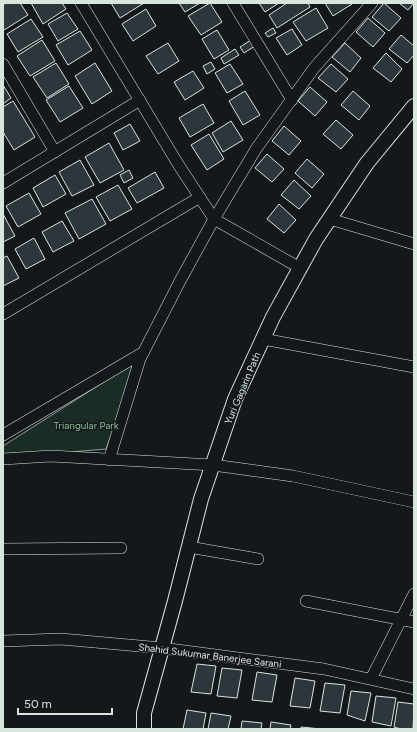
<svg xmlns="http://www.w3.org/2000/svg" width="417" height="732" viewBox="0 0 417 732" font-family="Figtree,sans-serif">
	<rect width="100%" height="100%" fill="#14181c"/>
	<!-- green -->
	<path fill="#1a2d24" stroke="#939e99" d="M140,359L106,449L3,458V446Z"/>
	<!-- building -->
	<path fill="#2c363c" stroke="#d8e6dc" d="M6,3H20L28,15L4,30L3,28V5Z
		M31,3H62L66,9L43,24Z
		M111,3H144L120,18Z
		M179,3H200L185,12Z
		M210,3L222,22L201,35L188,16Z
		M259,3H279L265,12Z
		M287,3H308L310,7L277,28L269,15Z
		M325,3H352V4L333,16Z
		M384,3L401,18L389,31L372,17Z
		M399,3H414L408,10Z
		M316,8L328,28L306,41L293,22Z
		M146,9L156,26L133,41L122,24Z
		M67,13L78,29L58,41L48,24Z
		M368,18L385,33L373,47L356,32Z
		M31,19L43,37L18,52L7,34Z
		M273,28L276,33L268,37L265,33Z
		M292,29L302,45L287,55L276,38Z
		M217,30L229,50L214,59L202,39Z
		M80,31L92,50L68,65L56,45Z
		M401,35L414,46V55L407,63L389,49Z
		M42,40L55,61L30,76L17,56Z
		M251,40L255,46L244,53L240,47Z
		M168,43L179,61L158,74L146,56Z
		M345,43L361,58L350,72L332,57Z
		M235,49L239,55L224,64L221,58Z
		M386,53L402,69L391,82L373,68Z
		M211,62L215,69L207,74L203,66Z
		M56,63L69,84L47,98L33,77Z
		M95,63L112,91L92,104L75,76Z
		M230,64L243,84L227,93L215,73Z
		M331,64L348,79L336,92L318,78Z
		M193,71L204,88L185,100L174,82Z
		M3,85L11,98L3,104Z
		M69,86L83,108L60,122L46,100Z
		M310,87L327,102L315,116L298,101Z
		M245,91L260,115L243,125L229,101Z
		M353,91L370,106L359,120L341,105Z
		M13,101L35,137L14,150L3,132V107Z
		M203,104L214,123L190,137L179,118Z
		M336,120L353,135L341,149L323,134Z
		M231,121L243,140L223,152L212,133Z
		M130,124L140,141L123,150L114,133Z
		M284,126L301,141L289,155L272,141Z
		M209,134L224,159L207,170L191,145Z
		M109,143L124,170L100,183L85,157Z
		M267,154L284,169L272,182L255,168Z
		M307,159L324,174L312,188L295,173Z
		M80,160L94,185L72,196L59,172Z
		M129,170L133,178L124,183L120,175Z
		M155,172L164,188L137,203L128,188Z
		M55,175L66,194L43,207L33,188Z
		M294,180L311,196L299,209L281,195Z
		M118,185L132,209L110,221L96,197Z
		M29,193L41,214L18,227L6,206Z
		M92,199L106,224L79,239L65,213Z
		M279,204L296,220L284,233L267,219Z
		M3,214L15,236L3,242Z
		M62,221L74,241L53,252L42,232Z
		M34,238L45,259L26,269L15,249Z
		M7,256L19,278L3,286V258Z
		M197,664L216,666L211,694L191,692Z
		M222,668L242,670L237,698L217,696Z
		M257,672L277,675L272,702L252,700Z
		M295,678L315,681L310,708L290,706Z
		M325,683L345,685L340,713L320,711Z
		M351,691L371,693L365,721L347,715Z
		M376,696L396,698L391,726L372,722Z
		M398,702L414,704L413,729H401L394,727Z
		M187,710L206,713L203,729H183Z
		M211,713L231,716L228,729H208Z
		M242,721L262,723L261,729H241Z
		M271,722L291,725L290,729H270Z
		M301,727L321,729H301Z"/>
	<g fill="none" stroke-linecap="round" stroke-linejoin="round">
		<defs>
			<path id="minor" d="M81,3L178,164L214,219L300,268
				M233,3L292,100
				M3,64L55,152
				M3,183L140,100
				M330,219L414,244
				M3,314L200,197
				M263,339L414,367
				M3,435L144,352
				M3,459L51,456L213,465L293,476L414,502
				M109,460L140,359L180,281L214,219L256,149L314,68L372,3
				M189,547L258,559
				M3,549L121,548
				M306,601L414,622
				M3,641L61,639L162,648L324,669L414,689
				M371,679L414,594"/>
			<path id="tertiary" d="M144,729V713L175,601L201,499L235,399L273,317L316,239L367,163L414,106"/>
		</defs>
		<!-- minor casing -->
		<use href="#minor" stroke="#d8e6dc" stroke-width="12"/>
		<!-- tertiary casing -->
		<use href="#tertiary" stroke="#d8e6dc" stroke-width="16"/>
		<!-- minor -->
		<use href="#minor" stroke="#14181c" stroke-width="11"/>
		<!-- tertiary -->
		<use href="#tertiary" stroke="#14181c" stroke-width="14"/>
	</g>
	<g text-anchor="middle" stroke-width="3" stroke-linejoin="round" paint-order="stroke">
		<!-- street labels -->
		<g font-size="10" fill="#d8e6dc" stroke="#14181c">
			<text transform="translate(242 388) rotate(-67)" y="4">Yuri Gagarin Path</text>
			<text transform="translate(210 655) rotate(7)" y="4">Shahid Sukumar Banerjee Sarani</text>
		</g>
		<!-- park labels -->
		<g font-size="10" fill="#8ac095" stroke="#14181c">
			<text x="86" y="429">Triangular Park</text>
		</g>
	</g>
	<!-- border -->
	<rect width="417" height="732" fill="none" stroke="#d8e6dc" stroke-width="8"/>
	<!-- scale -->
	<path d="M18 708v6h94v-6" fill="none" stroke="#d8e6dc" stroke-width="2"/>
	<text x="24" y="708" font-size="12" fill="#d8e6dc" stroke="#14181c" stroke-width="3" paint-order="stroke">50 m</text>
</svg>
